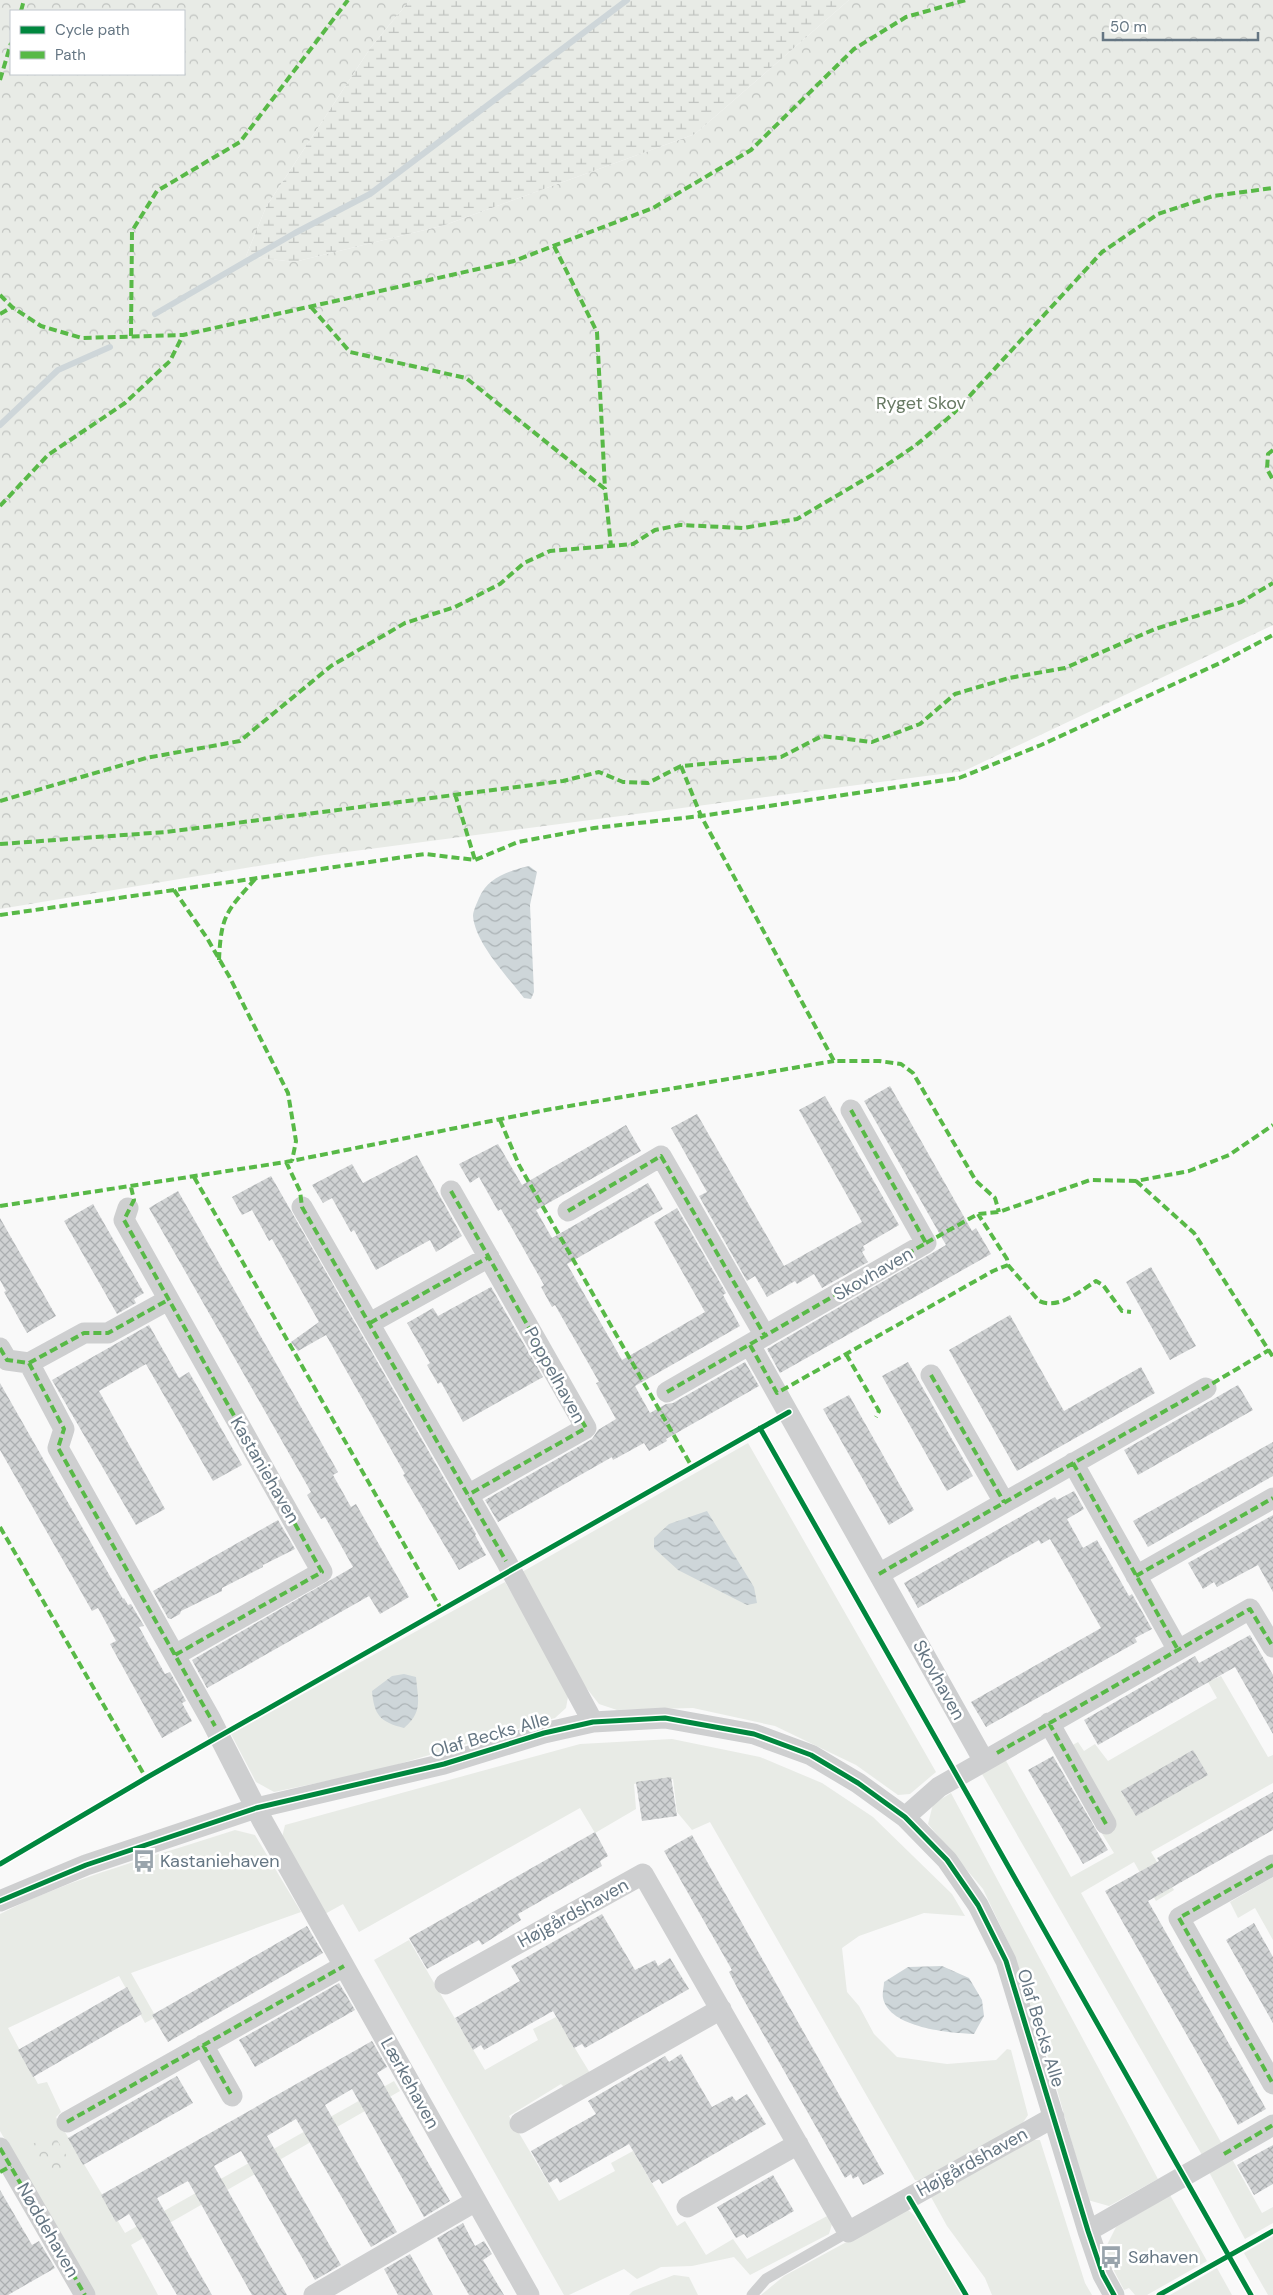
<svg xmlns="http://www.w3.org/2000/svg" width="1273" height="2295" viewBox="0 0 1273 2295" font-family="'DM Sans',sans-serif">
	<defs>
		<pattern id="forest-crowns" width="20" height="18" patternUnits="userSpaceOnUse" patternTransform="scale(1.25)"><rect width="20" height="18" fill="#e8ebe6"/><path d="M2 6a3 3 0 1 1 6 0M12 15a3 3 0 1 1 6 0" fill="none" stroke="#c0c3c0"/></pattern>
		<pattern id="wetland-marsh" width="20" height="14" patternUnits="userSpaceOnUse" patternTransform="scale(1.25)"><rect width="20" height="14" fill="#e8ebe6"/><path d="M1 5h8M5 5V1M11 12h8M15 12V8" fill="none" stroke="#c0c3c0"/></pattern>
		<pattern id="water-waves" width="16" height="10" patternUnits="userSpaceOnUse" patternTransform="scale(1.25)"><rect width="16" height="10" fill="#ced6d9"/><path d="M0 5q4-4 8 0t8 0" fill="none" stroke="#abb2b5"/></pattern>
		<pattern id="building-cross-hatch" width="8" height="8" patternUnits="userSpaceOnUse" patternTransform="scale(1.25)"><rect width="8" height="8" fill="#d0d2d3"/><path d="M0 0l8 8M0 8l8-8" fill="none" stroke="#acafb1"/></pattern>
	</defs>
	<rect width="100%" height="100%" fill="#f9f9f9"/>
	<!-- grass -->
	<path fill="#e8ebe6" d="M748,1443L936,1772L910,1794L898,1795L856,1765L775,1726L693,1708L617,1710L599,1704L577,1676L522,1572Z
		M505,1582L569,1691L566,1708L555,1718L375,1771L274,1792L256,1782L231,1734Z
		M1221,1676L1268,1757L1273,1755V1783L1151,1852L1174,1890L1156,1901L1134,1862L1081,1893L1222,2144L1202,2155L982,1774L1005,1759L1071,1877L1114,1853L1101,1832L1069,1747L1078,1742L1084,1751L1095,1744L1108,1761L1217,1698L1208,1682Z
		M672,1739L760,1757L822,1783L873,1817L952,1894L965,1916L924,1913L859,1936L842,1948L847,1992L859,2006L874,2034L897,2057L947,2064L996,2060L1007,2049L1011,2050L1028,2115L1022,2124L920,2181L915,2180L710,1822L692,1830L677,1812L673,1779L634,1784L636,1809L595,1833L580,1808L359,1932L343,1904L323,1915L282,1837L285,1825L580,1744Z
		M951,1793L1158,2179L1109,2206L1088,2200L1046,2050L1010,1946L983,1889L928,1824L933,1804Z
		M235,1830L255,1835L301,1912L131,1973L156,2017L145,2023L119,1976L8,2028L38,2084L47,2082L61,2112L56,2117L125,2233L394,2081L400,2091L131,2245L158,2295H94L0,2131V1914C73,1877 156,1856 235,1830Z
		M1273,1877V1940L1255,1908L1238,1918L1230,1902Z
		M409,1940L485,2070L538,2040L533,2029L556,2017L590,2073L565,2088L561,2084L509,2116L559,2201L615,2171L611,2163L633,2151L677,2226L685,2221L706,2255L733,2239L747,2259L829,2215L833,2221L829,2234L750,2275L734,2257L692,2266L661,2267L637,2279L624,2269L569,2295H564L374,1960Z
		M1033,2140H1040L1085,2283L1092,2295H992L985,2278L947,2226L931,2197Z
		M1232,2159L1262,2213L1273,2207V2223L1245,2239L1209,2172Z
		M1170,2195L1207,2261L1147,2295H1135L1129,2288L1124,2290L1112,2267L1106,2247L1116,2227Z
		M907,2209L915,2216L962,2295H761L784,2276Z
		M1273,2236V2295H1268L1244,2253Z
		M1217,2268L1232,2295H1170Z
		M674,2275L689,2277L698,2295H629L633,2291Z"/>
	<!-- forest -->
	<path fill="url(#forest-crowns)" fill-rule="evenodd" d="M0,0H410L371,47L266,207L246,256L294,262L445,225L695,134L849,0H1273V625L964,771L324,855L0,909ZM11,11H184V74H11Z
		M53,2133L72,2165L50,2178L31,2145Z"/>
	<!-- wetland -->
	<path fill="url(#wetland-marsh)" d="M410,0H849L695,134L445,225L294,262L246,256L266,207L371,47Z"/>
	<!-- water -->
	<path fill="url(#water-waves)" d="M529,866L537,872L530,905L534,992L531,999L524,998C508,977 475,943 473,916C473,911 477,903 479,898C488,877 509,871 529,866Z
		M707,1511L754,1587L757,1603L747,1605L678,1570L654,1548V1538L669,1524Z
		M404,1674L416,1677C418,1700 423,1712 404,1728C380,1722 374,1715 372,1691L392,1676Z
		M942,1966L969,1978L982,2000L984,2016L974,2034C950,2033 889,2028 883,1998C882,1993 884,1987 884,1982L908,1967Z"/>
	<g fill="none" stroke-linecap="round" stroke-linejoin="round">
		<!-- stream -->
		<path stroke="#ced6d9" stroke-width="6" d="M155,314L295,233L370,194L627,0
			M0,425L58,370L110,347"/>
	</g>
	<!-- building -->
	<path fill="url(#building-cross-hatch)" d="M890,1086L972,1231L976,1228L991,1254L780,1373L767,1349L946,1245L864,1101Z
		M825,1096L899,1225L863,1246L865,1250L862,1252L868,1262L822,1288L814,1274L797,1284L795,1281L767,1297L755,1276L747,1281L699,1196L707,1192L671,1128L697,1114L784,1266L862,1222L799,1110Z
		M626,1125L641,1151L536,1210L552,1238L648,1183L663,1209L567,1264L622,1360L705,1312L654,1222L677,1208L726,1293L723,1295L740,1326L635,1386L650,1413L666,1404L673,1403L745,1362L759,1386L666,1439L667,1441L649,1451L644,1443L613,1460L612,1457L498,1522L485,1500L592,1439L598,1430L616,1419L596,1383L599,1382L555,1305L552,1307L541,1287L544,1285L501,1209L498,1211L479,1177L470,1183L459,1164L498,1144L522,1185Z
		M417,1155L462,1236L436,1252L430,1240L376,1270L354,1230L351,1232L332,1198L323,1203L312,1185L352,1164L363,1183Z
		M271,1176L476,1534L475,1535L486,1555L459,1570L403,1475L405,1474L326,1335L298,1351L291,1342L319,1322L272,1239L269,1241L252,1210L242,1215L232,1197Z
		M178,1191L338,1472L333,1475L351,1507L356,1504L409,1597L380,1614L369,1596L207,1688L192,1660L353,1567L325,1517L321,1519L307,1495L311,1492L149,1208Z
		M93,1204L144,1293L134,1299L136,1303L117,1314L64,1221Z
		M0,1218L56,1316L27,1333L4,1292L6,1291L0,1280Z
		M1151,1267L1196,1346L1170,1360L1126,1282Z
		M491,1287L543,1377L463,1422L441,1382L438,1384L427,1365L430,1363L407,1323L433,1308L438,1316Z
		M1010,1315L1064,1411L1141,1367L1155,1393L1017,1471L949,1350Z
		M149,1325L179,1378L189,1372L242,1465L213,1481L146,1364L99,1391L165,1509L136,1525L52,1380Z
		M908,1362L973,1476L947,1491L882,1376Z
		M0,1383L123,1599L124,1598L128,1605L131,1604L144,1626L139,1627L165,1674L170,1672L186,1701L182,1703L192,1721L162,1738L110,1644L116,1641L98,1608L92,1611L0,1450Z
		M1238,1385L1253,1410L1138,1475L1124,1450Z
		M849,1395L914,1510L889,1525L823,1409Z
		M1273,1442V1476L1148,1547L1133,1521Z
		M1074,1491L1084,1509L1067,1519L1083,1548L1097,1540L1129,1596L1132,1594L1152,1629L1135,1638L1137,1642L986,1727L971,1702L1101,1628L1050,1539L1041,1544L1039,1540L918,1608L904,1583L1055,1497L1057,1500Z
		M1273,1515V1592L1258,1565L1217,1587L1214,1582L1203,1589L1188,1563Z
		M278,1520L295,1549L263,1565V1567L222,1588V1591L181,1611L180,1614L171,1619L168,1618L153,1591Z
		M1250,1635L1273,1675V1734L1235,1667L1098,1745L1084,1720L1195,1656L1199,1663Z
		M1193,1750L1208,1775L1136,1816L1121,1791Z
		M1053,1756L1108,1850L1083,1864L1028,1770Z
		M671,1777L677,1816L642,1821L636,1782Z
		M1273,1792V1830L1148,1901L1266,2109L1238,2125L1105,1891L1159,1861L1157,1858Z
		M595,1832L608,1856L600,1861L602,1866L518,1914L521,1920L482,1945L479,1940L427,1969L409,1938Z
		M692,1835L884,2174L863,2185L858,2176L853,2179L851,2174L845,2178L741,1995L729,1972L732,1970L664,1851Z
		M602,1914L635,1970L655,1960L658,1966L670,1958L689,1989L585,2048L582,2044L574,2048L553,2011L484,2050L481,2045L473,2050L455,2018L520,1981L511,1966Z
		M1254,1923L1273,1957V2023L1226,1940Z
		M307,1926L323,1953L168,2042L152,2015Z
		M339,1983L355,2010L255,2067L239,2040Z
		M127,1987L142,2014L33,2077L18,2050Z
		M372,2041L387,2067L377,2073L450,2201L424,2217L352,2089L325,2105L397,2232L371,2247L296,2119L267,2136L341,2265L315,2280L241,2151L214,2166L287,2295H252L188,2181L157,2198L212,2295H177L129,2214L116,2222L101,2195Z
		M681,2054L712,2107L732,2096L736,2101L747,2094L766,2124L662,2184L659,2179L652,2183L629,2144L560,2183L557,2178L549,2183L531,2151L596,2114L588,2101L665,2056L669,2062Z
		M177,2076L193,2103L83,2165L68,2138Z
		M1273,2145V2184L1254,2195L1237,2165Z
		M773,2175L794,2211L747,2238L744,2234L736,2238L717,2207Z
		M0,2190L32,2245L39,2241L55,2268L8,2295H0Z
		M463,2223L475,2246L484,2241L492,2254L483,2260L504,2295H469L440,2244L437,2238Z
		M410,2254L433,2295H398L384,2269Z"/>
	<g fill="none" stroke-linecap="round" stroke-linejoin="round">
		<!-- service -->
		<path stroke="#cecfd0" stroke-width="11" d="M752,2295L766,2279L848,2232"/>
		<!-- minor -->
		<path stroke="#cecfd0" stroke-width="21" d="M451,1191L586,1428L468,1495
			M302,1207L506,1561L593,1722
			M128,1208L124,1220L322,1572L175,1655
			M568,1211L661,1156L765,1336
			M370,1323L489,1257
			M750,1345L984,1761
			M0,1348L7,1360L29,1363L64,1429L58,1448L211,1720L262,1820L529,2295
			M29,1363L84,1333H108L168,1300
			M931,1375L1004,1502
			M667,1392L926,1243L851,1110
			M1073,1463L1178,1650
			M879,1574L1206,1388
			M1136,1576L1273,1498
			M1049,1723L1106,1824
			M905,1817L939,1787L1250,1609L1273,1647
			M1273,1865L1179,1918L1273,2084
			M0,1901L86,1865L256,1808L444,1764L544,1733L593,1722L665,1718L754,1734L811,1755L858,1783L905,1817L947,1860L978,1905L1006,1961L1088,2231L1103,2275L1114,2295
			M445,1984L643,1874L848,2232L1054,2117
			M203,2045L232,2096
			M67,2122L344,1966
			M520,2123L721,2009
			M0,2148L85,2295
			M687,2207L798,2144
			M1088,2231L1273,2125
			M314,2295L476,2201"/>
		<!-- quiet -->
		<path stroke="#58b947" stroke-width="4" stroke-dasharray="8 4" stroke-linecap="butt" d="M21,11L24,0
			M0,80L11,43
			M554,246L597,332L605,489
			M0,295L12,307L41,326L82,338L183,335L514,261L653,208L751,150L854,49L906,17L966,0
			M311,307L350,352L466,378L605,489L611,546
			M0,314L12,307
			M131,336L132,231L157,191L240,142L348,0
			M1273,450L1268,454L1267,469L1273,480
			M0,506L48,455L125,403L170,361L183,335
			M681,766L701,816L834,1061H879L901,1064L913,1073L976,1181L995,1198L999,1212
			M455,794L475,860
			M0,801L146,758L240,741L331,666L405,623L455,607L500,584L524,563L550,551L633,544L655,530L680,525L743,528L797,519L872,475L916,445L953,414L1102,252L1158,214L1213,196L1273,188
			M0,844L166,832L563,781L599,772L623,782L648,783L681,766L781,757L822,736L872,742L920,724L955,694L1009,678L1065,668L1155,629L1241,602L1273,583
			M174,890L207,938L229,976L288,1093L296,1141L292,1161
			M0,915L425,854L475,860L518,842L594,828L701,816L959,778L1041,745L1220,663L1273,635
			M219,960C221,914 227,911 256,878
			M500,1120L519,1165L692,1467
			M286,1162L300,1191L302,1207L506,1561
			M194,1177L441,1609
			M1136,1181L1194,1233L1273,1357
			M131,1187L134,1200L124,1220L322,1572L175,1655
			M451,1191L586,1428L468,1495
			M0,1206L286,1162L546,1110L834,1061
			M568,1211L661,1156L765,1336
			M926,1243L978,1214L999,1212L1090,1180L1136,1181L1189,1171L1229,1155L1273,1125
			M1008,1265L1039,1301C1059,1310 1080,1291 1096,1281L1103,1285L1122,1311L1131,1312
			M370,1323L489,1257
			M750,1345L777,1393L993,1271L1008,1265L1007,1259L978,1214
			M0,1348L7,1360L29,1363L64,1429L58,1448L215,1726
			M846,1354L879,1411L876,1417
			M29,1363L84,1333H108L168,1300
			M931,1375L1004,1502
			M667,1392L926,1243L851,1110
			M1073,1463L1178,1650
			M0,1527L146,1778
			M879,1574L1186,1399L1269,1350
			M1136,1576L1273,1498
			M1049,1723L1106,1824
			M997,1753L1250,1609L1273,1647
			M1273,1865L1179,1918L1273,2084
			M203,2045L232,2096
			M67,2122L344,1966
			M0,2148L85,2295
			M1224,2154L1273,2125
			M0,2172L11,2166"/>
		<defs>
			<path id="cycleway" d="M760,1428L1251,2295
				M0,1864L146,1778L789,1412
				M0,1901L86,1865L256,1808L444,1764L544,1733L593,1722L665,1718L754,1734L811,1755L858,1783L905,1817L947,1860L978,1905L1006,1961L1088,2231L1103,2275L1114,2295
				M909,2198L966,2295
				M1159,2295L1273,2231"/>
		</defs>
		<!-- cycleway casing -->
		<use href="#cycleway" stroke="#fff" stroke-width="8"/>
		<!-- cycleway -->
		<use href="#cycleway" stroke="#00873e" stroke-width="5"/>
	</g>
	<!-- icons -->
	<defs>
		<symbol id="bus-bare" viewBox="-9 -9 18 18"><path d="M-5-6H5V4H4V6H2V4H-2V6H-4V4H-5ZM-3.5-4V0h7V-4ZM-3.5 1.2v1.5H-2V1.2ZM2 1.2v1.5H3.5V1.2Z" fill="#99a4ac" stroke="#fff" stroke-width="2.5" paint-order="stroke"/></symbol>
	</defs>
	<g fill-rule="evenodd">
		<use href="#bus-bare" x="128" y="1845" width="32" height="32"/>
		<use href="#bus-bare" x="1095" y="2241" width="32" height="32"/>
	</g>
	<g text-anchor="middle" stroke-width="5" stroke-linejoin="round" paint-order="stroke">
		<!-- park labels -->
		<g font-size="18" fill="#687a64" stroke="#fff">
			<text x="921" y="409">Ryget Skov</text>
		</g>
		<!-- street labels -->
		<g font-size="18" fill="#657683" stroke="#fff">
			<text transform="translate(873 1274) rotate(-30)" y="6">Skovhaven</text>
			<text transform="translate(555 1375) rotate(61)" y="6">Poppelhaven</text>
			<text transform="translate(265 1470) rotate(60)" y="6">Kastaniehaven</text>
			<text transform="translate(939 1680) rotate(61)" y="6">Skovhaven</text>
			<text transform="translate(490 1735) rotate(-16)" y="6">Olaf Becks Alle</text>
			<text transform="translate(573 1913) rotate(-29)" y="6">Højgårdshaven</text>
			<text transform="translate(1041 2028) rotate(73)" y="6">Olaf Becks Alle</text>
			<text transform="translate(410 2083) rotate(61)" y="6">Lærkehaven</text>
			<text transform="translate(972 2162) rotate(-29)" y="6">Højgårdshaven</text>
			<text transform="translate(48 2230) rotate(60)" y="6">Nøddehaven</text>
		</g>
		<!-- poi labels -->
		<g font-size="18" fill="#657683" stroke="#fff" text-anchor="start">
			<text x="160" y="1867">Kastaniehaven</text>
			<text x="1128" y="2263">Søhaven</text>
		</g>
	</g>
	<!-- legend -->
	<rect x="10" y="10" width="175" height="65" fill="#ffffff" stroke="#c1c8cd"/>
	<rect x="20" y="26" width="25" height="8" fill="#00873e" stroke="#c1c8cd"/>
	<text x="55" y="35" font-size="15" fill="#657683">Cycle path</text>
	<rect x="20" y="51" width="25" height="8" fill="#58b947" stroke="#c1c8cd"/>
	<text x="55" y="60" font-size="15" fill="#657683">Path</text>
	<!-- scale -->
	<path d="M1103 32v8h155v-8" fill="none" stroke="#657683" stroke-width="2.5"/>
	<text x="1110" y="32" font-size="15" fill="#657683" stroke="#ffffff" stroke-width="4" paint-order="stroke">50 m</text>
</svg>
